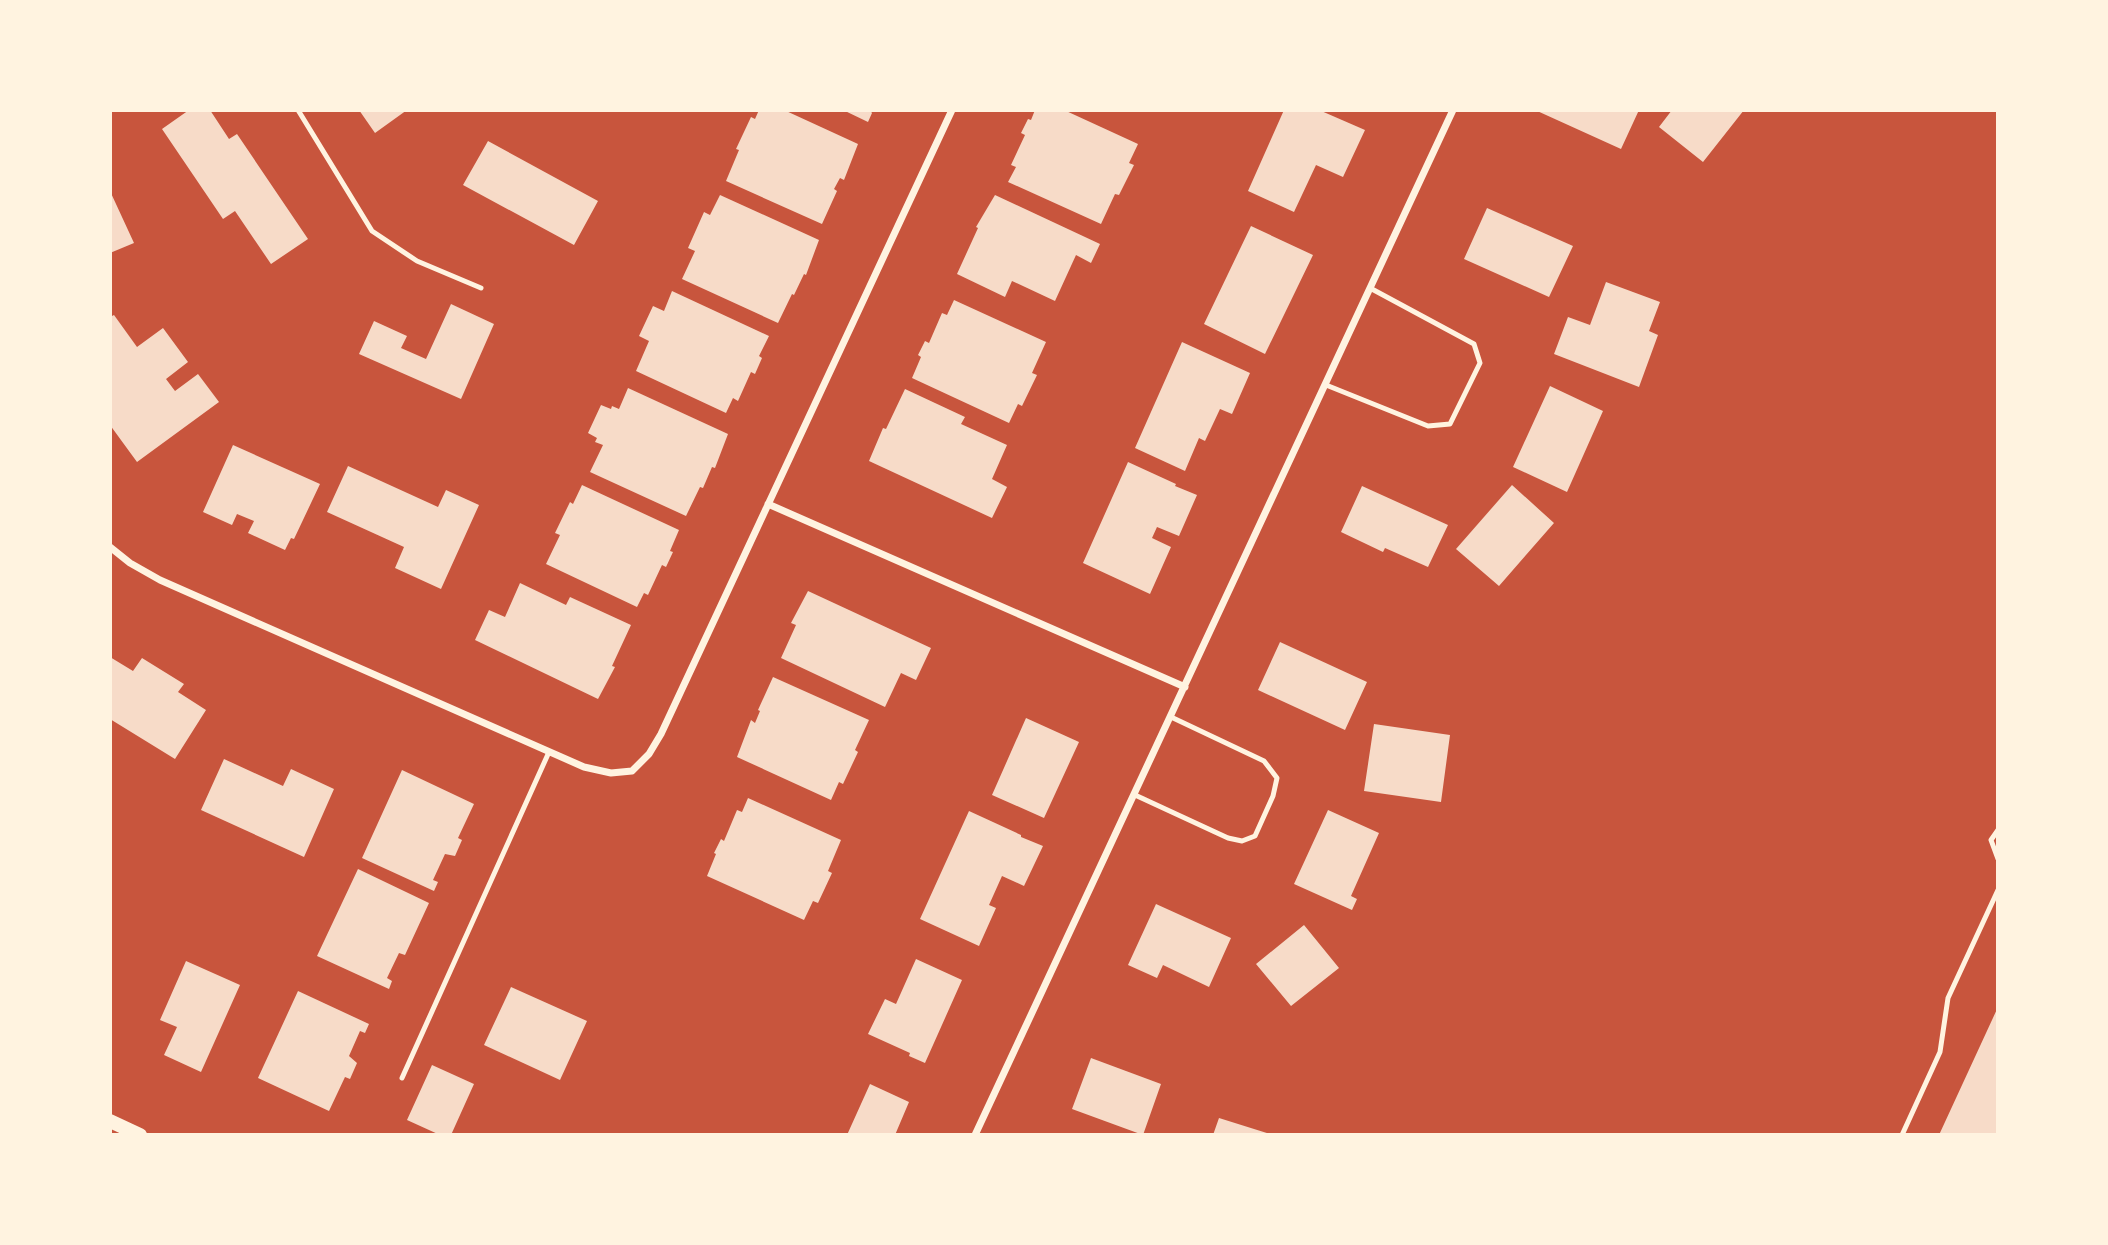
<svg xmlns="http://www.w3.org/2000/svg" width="2108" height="1245" viewBox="0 0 2108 1245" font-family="Manrope,sans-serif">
	<rect width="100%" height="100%" fill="#c8553d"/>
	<!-- building -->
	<path fill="#f7dbc8" d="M189,110H210L229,139L237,134L308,239L271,264L235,211L223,219L162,129Z
		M359,110H407L375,133Z
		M759,110H784L858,144L844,180L840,178L834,189L837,191L822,224L726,181L739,150L736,149L751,117L755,119Z
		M843,110H870L872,113L868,122Z
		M1035,110H1064L1138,144L1129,163L1134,165L1119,195L1115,194L1101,224L1008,182L1016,167L1011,165L1025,135L1021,133L1028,119L1031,120Z
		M1284,110H1319L1365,130L1343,177L1316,165L1294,212L1248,191Z
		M1535,110H1639L1621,149Z
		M1672,110H1744L1703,162L1659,127Z
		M488,141L598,201L574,245L463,185Z
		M110,191L134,243L110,253Z
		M720,195L819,240L806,275L804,274L794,295L792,294L778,323L682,279L695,251L688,248L704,212L710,215Z
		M995,195L1100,244L1091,263L1076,255L1055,301L1012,281L1005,297L957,274L978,228L976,227Z
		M1487,208L1573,246L1549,297L1464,259Z
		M1251,226L1313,255L1265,354L1204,324Z
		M1606,282L1660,302L1649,331L1658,335L1639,387L1554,354L1568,317L1590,325Z
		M672,291L769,336L759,356L762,358L755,374L751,372L738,401L733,398L726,413L636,371L649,341L639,336L653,306L664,311Z
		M954,300L1046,342L1032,373L1037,375L1022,406L1018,404L1009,423L912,378L921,357L918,355L925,341L929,343L942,313L947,315Z
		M451,304L494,324L461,399L359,354L374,321L407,336L401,348L426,359Z
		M114,315L137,347L163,328L188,362L166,379L175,391L198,374L219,402L137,462L110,425V317Z
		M1182,342L1250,373L1232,414L1220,409L1205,441L1199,438L1185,471L1135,448Z
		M1550,386L1603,411L1567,492L1513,467Z
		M628,388L728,434L715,468L712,467L703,488L700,487L686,516L590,472L603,445L595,442L597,438L588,433L601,405L611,409L612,406L619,409Z
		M905,389L965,417L961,424L1007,445L992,479L1007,487L992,518L869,461L883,428L886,429Z
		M233,445L320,484L294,539L291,538L285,550L248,533L254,521L237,514L232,525L203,512Z
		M1128,462L1176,484L1175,486L1197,495L1179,536L1157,527L1152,538L1171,547L1150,594L1083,563Z
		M348,466L438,507L446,490L479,505L441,589L395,568L404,547L327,512Z
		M582,485L679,530L670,551L673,552L666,567L662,565L648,595L644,593L637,607L546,564L560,535L555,533L570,502L573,504Z
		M1512,485L1554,523L1499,586L1456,549Z
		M1362,486L1448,525L1428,567L1385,548L1383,552L1341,532Z
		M520,583L566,605L570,597L631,625L612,666L615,667L598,699L475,640L489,610L505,617Z
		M808,591L931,648L916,680L901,673L885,707L781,658L796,625L791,623Z
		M1280,642L1367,682L1345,730L1258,690Z
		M110,657L133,671L142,658L184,684L178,692L206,710L175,759L110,719Z
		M773,677L869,720L855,750L858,752L843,784L839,782L831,800L737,757L751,720L755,723L760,711L758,710Z
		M1026,718L1079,742L1044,818L992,795Z
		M1374,724L1450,735L1441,802L1364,791Z
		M224,759L283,786L291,769L334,789L304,857L201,810Z
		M402,770L474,804L458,838L462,840L455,856L445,854L433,880L438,882L434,891L362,858Z
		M748,798L841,840L828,871L832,873L818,903L813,901L804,920L707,876L716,854L714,853L721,839L724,841L737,810L742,812Z
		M1328,810L1379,833L1351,896L1357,899L1352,910L1294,884Z
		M969,811L1021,835V837L1043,846L1024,886L1002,876L989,905L996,908L979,946L920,919Z
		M358,869L429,903L405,955L399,953L387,978L392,981L389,989L317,956Z
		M1156,904L1231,938L1209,987L1163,965L1157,978L1128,965Z
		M1304,925L1339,968L1291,1006L1256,964Z
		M916,959L962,980L925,1063L909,1056L910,1053L868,1034L885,999L896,1004Z
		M186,961L240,985L201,1072L164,1055L177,1027L160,1020Z
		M511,987L587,1021L560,1080L484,1045Z
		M298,991L369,1024L365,1033L360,1031L349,1056L357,1063L350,1079L345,1077L329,1111L258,1078Z
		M1998,1007V1135H1939Z
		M1091,1058L1161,1084L1143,1135L1072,1109Z
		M432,1065L474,1084L451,1135H440L407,1120Z
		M870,1084L909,1102L895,1135H847Z
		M1219,1118L1270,1134V1135H1213Z"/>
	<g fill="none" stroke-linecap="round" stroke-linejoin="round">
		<!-- service -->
		<path stroke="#fff3e0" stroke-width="5" d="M298,110L372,231L417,261L481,288
			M1326,385L1428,426L1450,424L1480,363L1474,344L1370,288
			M1135,795L1228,838L1242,841L1255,836L1273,796L1277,778L1264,761L1171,717
			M1998,830L1991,840L1998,859
			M402,1078L549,752
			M1902,1135L1940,1052L1948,998L1998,890"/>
		<!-- minor -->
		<path stroke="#fff3e0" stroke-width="7" d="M768,504L1185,687
			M110,547L130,563L160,580L584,767L611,773L632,771L649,754L661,734L952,110
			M975,1135L1453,110"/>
		<!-- secondary -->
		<path stroke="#fff3e0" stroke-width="14" d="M110,1121L140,1135"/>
	</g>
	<!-- border -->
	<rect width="2108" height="1245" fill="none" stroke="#fff3e0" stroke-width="224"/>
</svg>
